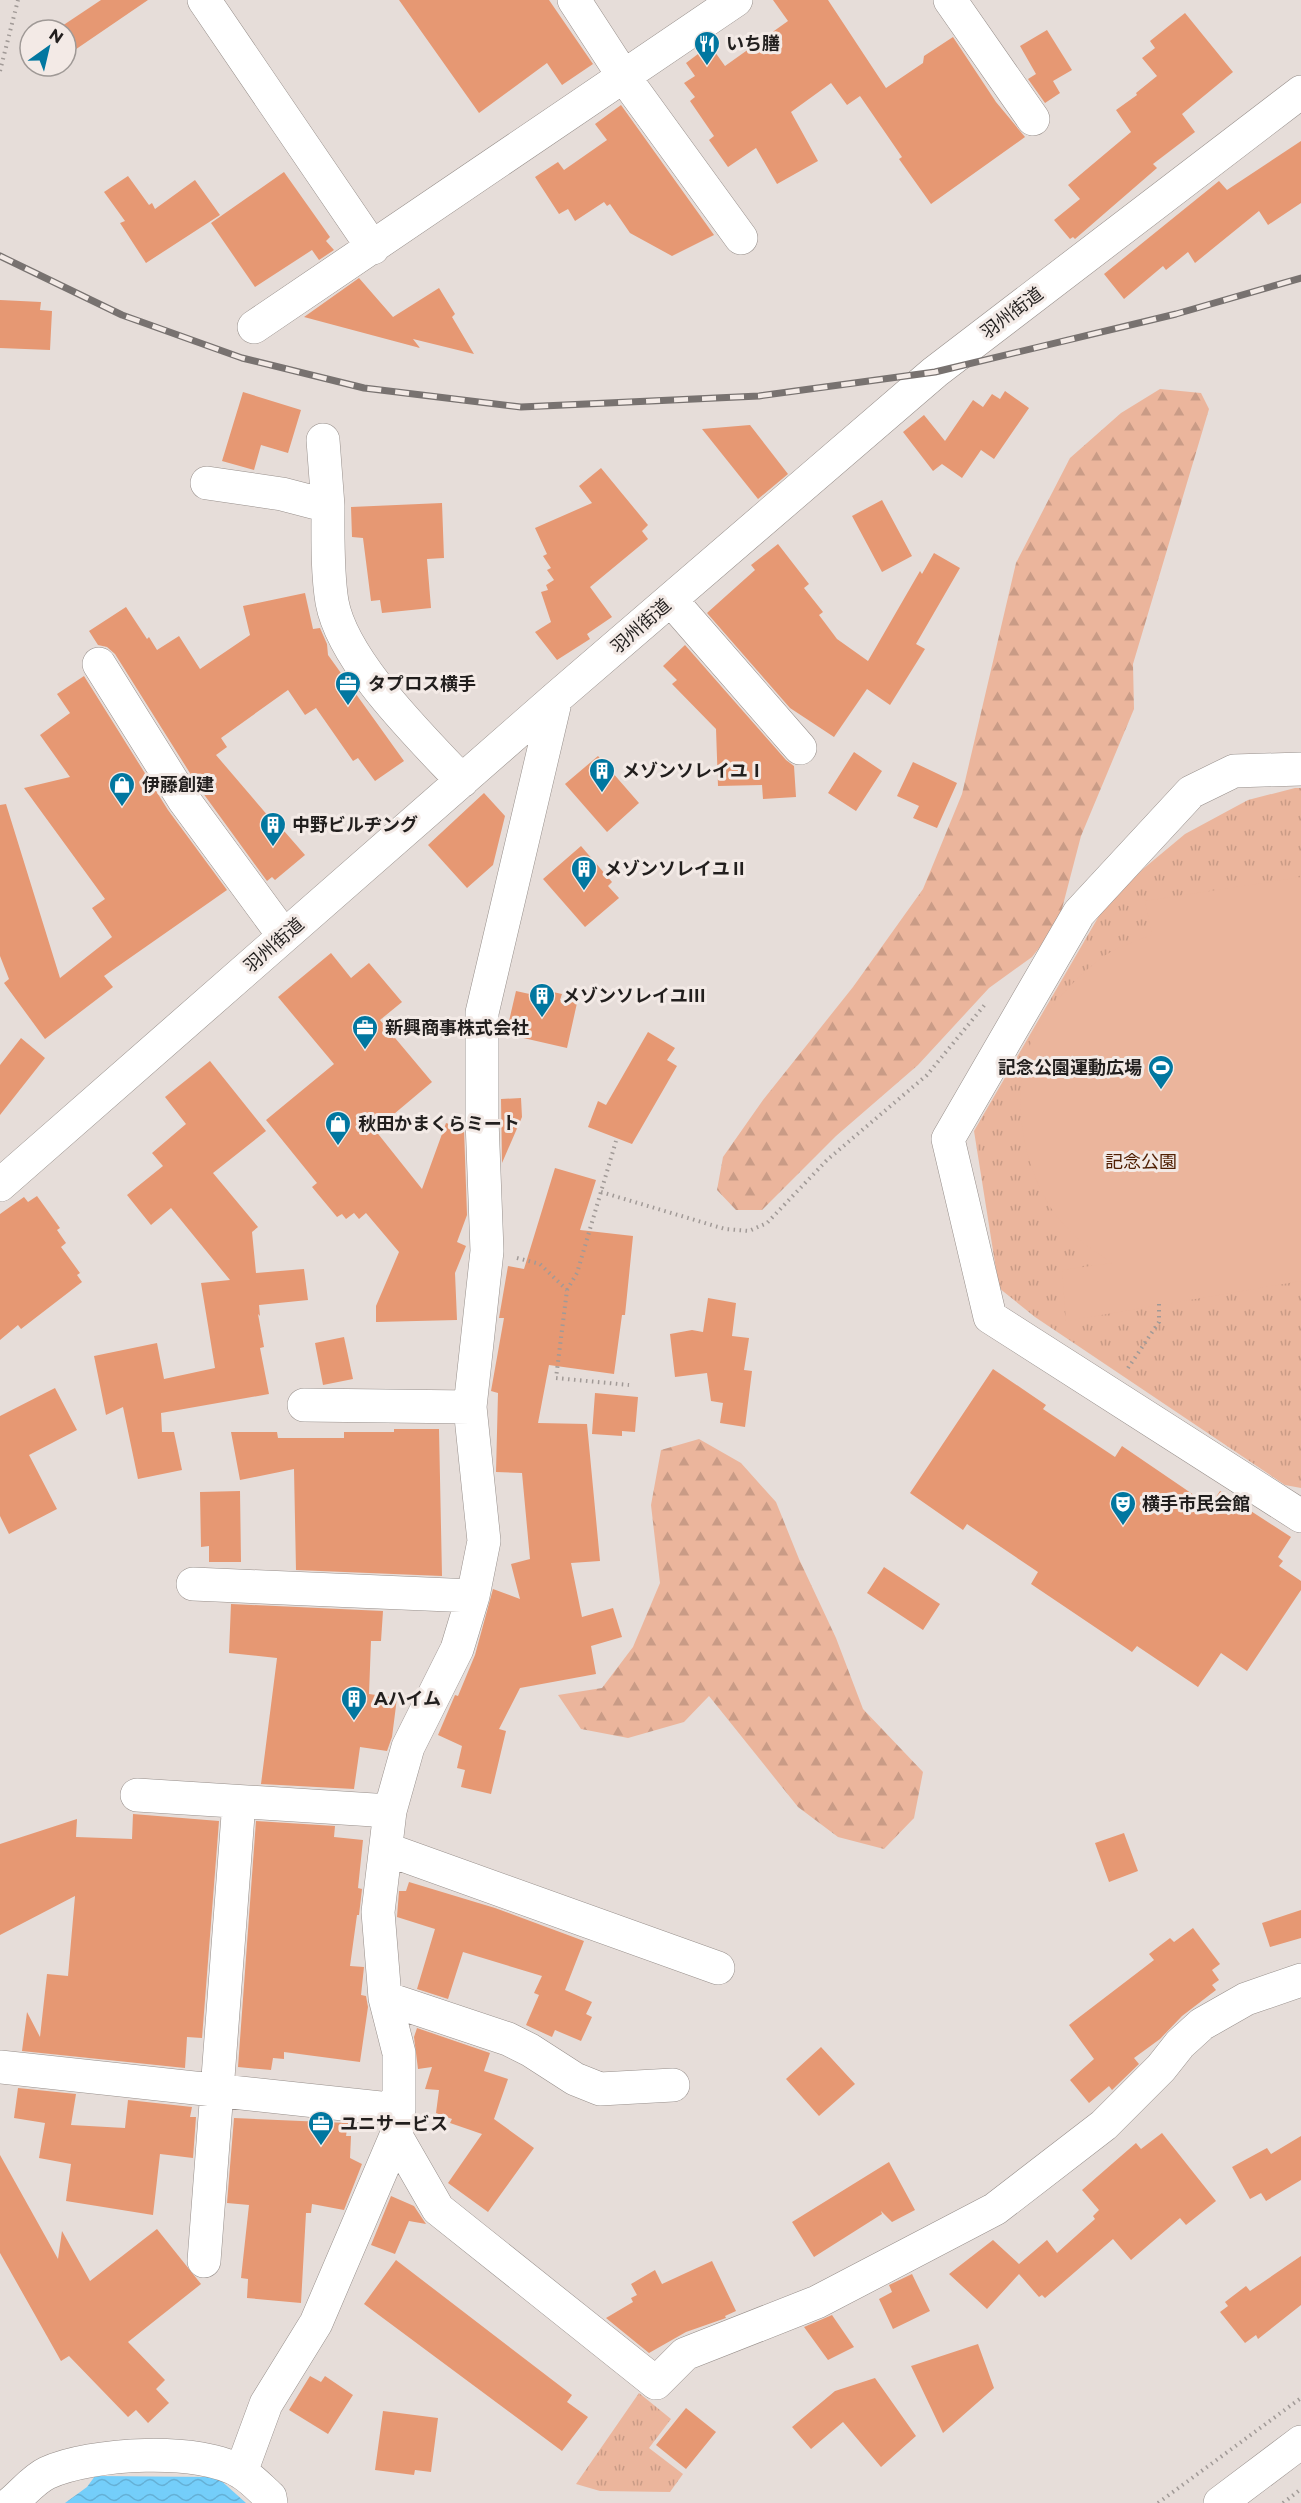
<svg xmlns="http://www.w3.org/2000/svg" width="1301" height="2503" viewBox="0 0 1301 2503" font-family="Montserrat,'Noto Sans JP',sans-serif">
	<defs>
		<pattern id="forest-firs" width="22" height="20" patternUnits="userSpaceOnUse" patternTransform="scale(1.5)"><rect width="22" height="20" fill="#ebb59c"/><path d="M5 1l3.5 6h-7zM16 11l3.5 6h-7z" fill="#c99b86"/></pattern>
		<pattern id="park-tufts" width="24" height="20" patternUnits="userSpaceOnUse" patternTransform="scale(1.5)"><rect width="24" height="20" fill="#ebb59c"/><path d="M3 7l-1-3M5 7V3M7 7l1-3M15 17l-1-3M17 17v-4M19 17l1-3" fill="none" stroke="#c99b86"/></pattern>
		<pattern id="water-waves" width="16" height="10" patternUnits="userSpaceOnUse" patternTransform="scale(1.5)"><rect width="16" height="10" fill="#74cefa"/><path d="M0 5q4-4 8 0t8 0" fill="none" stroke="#64b0d6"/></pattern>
	</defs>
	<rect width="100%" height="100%" fill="#e6ddd9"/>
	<!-- forest -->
	<path fill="url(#forest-firs)" d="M1160,389L1201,393L1209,409L1133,664L1134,709L1081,836L1058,924L1032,957L989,988L918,1065L836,1136L762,1210H736L717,1190L723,1157L763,1100L853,987L923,889L962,794L1016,563L1070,458L1121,413Z
		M699,1439L741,1463L776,1502L799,1559L836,1638L863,1709L923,1772L914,1818L884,1849L838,1837L798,1807L709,1696L684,1722L628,1738L581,1729L558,1695L602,1688L633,1647L660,1583L651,1505L661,1450Z"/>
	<!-- park -->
	<path fill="url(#park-tufts)" d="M1295,788H1301V1488L1285,1485L1035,1317L999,1288L974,1131L1103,909L1143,869L1185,834L1248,800Z
		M639,2393L671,2419L649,2448L683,2474L670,2492L600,2491L576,2484Z"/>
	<!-- pitch -->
	<path fill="#ebb59c" d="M1301,877V1281L1066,1321L1062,1270L1112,1263C1092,1250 1074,1237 1059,1219C1023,1173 1010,1100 1030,1045C1038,1023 1055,1001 1071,985C1085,971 1100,957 1118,948C1129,943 1141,939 1152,935L1145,901Z"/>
	<!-- water -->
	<path fill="url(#water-waves)" d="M95,2476L213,2477H217L246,2503H65L87,2487Z"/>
	<!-- building -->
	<path fill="#e69873" d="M101,0H148L66,56V30H56Z
		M399,0H549L593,64L562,85L547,63L479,113Z
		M773,0H828L886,88L923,63L924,56L953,37L996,102L1025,137L931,204L899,159L902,157L860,96L847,105L831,83L791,112L818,161L777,184L756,148L728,167L709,140L714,136L690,101L695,97L684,83L695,76L686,63L710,45L725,66L788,21Z
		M1185,13L1233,72L1182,114L1195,132L1153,164L1157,168L1075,239L1073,237L1070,239L1054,220L1080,199L1068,185L1131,132L1116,110L1137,95L1136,93L1157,76L1142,58L1155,48L1150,41Z
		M1047,30L1072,70L1053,81L1060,93L1045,103L1028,79L1036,74L1020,46Z
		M621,105L714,235L672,256L630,233L610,204L607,206L604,202L575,221L568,209L559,214L535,177L558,162L564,170L607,140L595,124Z
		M1301,141V203L1268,225L1259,211L1195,263L1188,252L1166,270L1163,266L1124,299L1104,274L1219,181L1227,190Z
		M284,172L330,237L326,241L334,250L319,260L312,250L255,287L211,223Z
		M128,176L149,205L152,203L155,209L195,180L220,215L146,263L120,223L125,221L104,192Z
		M359,278L393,317L439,288L455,314L452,317L474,354L413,339L420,348L304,317Z
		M0,300L41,302L40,310L52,311L50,350L0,348Z
		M1005,391L1029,408L994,459L981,450L962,478L942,464L933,471L903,432L924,415L945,441L973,400L983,407L992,394L1000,399Z
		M243,392L301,410L288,453L261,445L254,470L222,461Z
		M750,425L788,474L758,499L702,429Z
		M601,468L648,525L642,531L648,539L590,587L612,617L587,634L590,639L557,660L535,632L551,622L541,592L548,590L546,585L554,580L547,570L551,568L543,556L547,554L535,528L592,503L579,486Z
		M882,500L912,556L882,572L852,516Z
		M442,503L444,558L427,559L431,608L382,613L380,600L371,601L363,538L352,537L351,507Z
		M778,544L809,584L804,588L823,612L819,615L837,639L868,661L920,571L922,574L934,553L960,568L916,644L925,649L890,705L867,689L834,737L790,708L707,613L755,570L751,565Z
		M305,593L313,629L320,628L327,644L328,655L404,761L375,781L358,758L353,761L316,708L305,715L288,690L221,738L227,747L216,755L269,817L271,816L305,855L275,880L272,877L267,881L200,789L115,654L107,647L98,645L89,631L126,607L147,639L149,637L157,650L179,636L200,669L250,635L243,606Z
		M685,645L786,760L794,766L796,797L763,799L762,785L718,786L716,729L672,684L677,680L663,666Z
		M84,676L168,810L227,890L104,976L113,987L45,1039L4,983L9,979L0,956V805L6,804L60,978L112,937L92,908L105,899L24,788L70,777L40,735L70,713L57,694Z
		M854,752L882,771L856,811L828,793Z
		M598,756L639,803L607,832L565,784Z
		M913,762L957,783L937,828L913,818L919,806L897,796Z
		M484,793L505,816L493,865L467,888L428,845Z
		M581,846L612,882L608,886L619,898L585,927L543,879Z
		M331,953L351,978L369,963L402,1002L380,1020L432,1082L375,1130L422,1189L446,1123L464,1129L467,1215L457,1242L466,1246L455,1273L457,1320L376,1322V1306L399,1252L366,1213L359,1219L354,1213L346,1219L342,1214L337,1217L312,1187L317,1183L266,1120L334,1064L278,997Z
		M535,988L562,994L560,1000L577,1003L567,1048L506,1034L516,991L534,995Z
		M648,1032L675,1048L667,1060L677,1066L632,1144L588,1127L598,1101L606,1105Z
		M21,1038L45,1058L0,1115V1065Z
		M210,1061L266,1131L213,1173L258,1227L252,1232L256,1273L304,1269L308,1300L259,1305L260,1316L258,1314L264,1347L260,1348L269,1394L161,1413L162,1432H174L182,1470L138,1479L123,1407L106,1415L94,1356L157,1343L164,1379L215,1368L201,1283L230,1280L171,1208L151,1225L127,1195L163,1166L152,1153L186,1124L165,1097Z
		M521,1098L522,1117L502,1163L501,1099Z
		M555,1168L596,1180L580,1230L633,1236L625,1315H622L614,1374L549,1365L538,1423L587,1424L600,1561L571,1563L582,1617L613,1608L622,1637L591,1646L596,1674L520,1688L499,1729L506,1731L491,1794L461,1787L465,1770L457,1768L462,1746L438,1735L455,1695L458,1696L475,1655L493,1589L520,1599L511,1564L530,1559L522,1473L496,1472L498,1393L491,1391L504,1318H499L508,1266L524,1269Z
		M37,1196L60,1228L57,1230L66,1243L61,1247L80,1273L77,1275L82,1282L21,1329L18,1325L0,1340V1214L24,1197L28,1202Z
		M708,1298L736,1303L732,1336L749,1338L744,1370L752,1371L745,1427L720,1423L723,1403L711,1401L707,1373L675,1377L670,1334L692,1330L703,1332Z
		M344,1337L353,1379L323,1385L315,1343Z
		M993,1369L1046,1405L1043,1409L1115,1457L1122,1446L1210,1506L1220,1491L1291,1537L1278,1557L1283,1561L1279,1566L1301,1581V1590L1247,1671L1221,1653L1198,1687L1137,1646L1132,1652L1031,1584L1038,1572L967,1524L963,1530L910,1493Z
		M55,1388L77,1430L29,1455L57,1509L9,1534L0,1516V1416Z
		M595,1393L638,1397L635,1432L622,1431V1436L592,1434Z
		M394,1429H439L442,1576L296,1570L294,1469L240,1480L231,1432H277L278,1438H344V1432H394Z
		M240,1491L241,1562H209V1546L201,1547L200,1492Z
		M884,1567L940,1604L923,1630L867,1593Z
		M231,1604L383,1611L381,1641H371L369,1694L397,1698L392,1737L387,1751L360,1747L354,1789L261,1784L277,1658L229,1653Z
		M133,1814L219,1821L202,2038L187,2037L185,2068L22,2051L27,2012L40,2037L47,1974L68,1976L75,1896L0,1935V1844L77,1819L76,1837L132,1839Z
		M256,1821L335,1826L334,1837L363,1840L358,1888L362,1889L359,1915H357L350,1966L364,1967L361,1995L366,1996L368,2007L360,2062L284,2052V2059L273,2058L271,2070L238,2067Z
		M1124,1833L1138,1871L1109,1882L1095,1843Z
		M409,1882L495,1908L584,1941L565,1990L592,2002L586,2014L592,2017L581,2041L555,2030L552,2037L526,2025L539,1995L534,1993L542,1976L463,1952L448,1999L417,1989L435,1929L397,1917L399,1891H406Z
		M1301,1910V1938L1270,1947L1262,1923Z
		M1193,1928L1220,1964L1212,1970L1219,1980L1212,1985L1216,1990L1182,2016L1160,2039L1134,2058L1139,2064L1112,2090L1109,2086L1089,2103L1070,2080L1094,2059L1069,2025L1154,1960L1149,1954L1170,1938L1174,1942Z
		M417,2028L490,2053L484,2071L508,2079L494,2119L534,2148L488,2212L448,2183L482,2134L450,2123L452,2119L436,2113L439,2090L425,2089L432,2067L418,2069L414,2037Z
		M821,2047L855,2084L819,2116L786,2079Z
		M18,2088L76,2094L71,2125L125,2128L128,2100L192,2107L190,2117H196L193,2158L160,2154L153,2215L66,2201L71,2164L39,2158L45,2123L14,2118Z
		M234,2118L348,2123L346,2136H351L350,2158L362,2164L344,2210L312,2204L311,2213H306L301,2303L247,2298L248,2279L241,2278L249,2205L227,2203Z
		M1162,2133L1216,2201L1186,2225L1180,2218L1131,2260L1113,2239L1045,2298L1042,2295L1039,2297L1019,2274L987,2309L949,2274L993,2240L1019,2264L1047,2240L1057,2253L1095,2219L1093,2216L1099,2210L1082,2190L1136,2143L1141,2149Z
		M1301,2136V2180L1266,2201L1261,2193L1250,2199L1232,2167L1267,2148L1271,2154Z
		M0,2155L58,2259L62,2231L90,2281L157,2229L201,2284L128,2342L165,2380L156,2389L169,2403L148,2423L136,2410L128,2417L69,2356L61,2361L0,2253Z
		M889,2162L915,2210L892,2222L881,2211L882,2214L814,2257L792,2222Z
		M391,2196L414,2206L426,2224L409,2221L395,2254L371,2245Z
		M1301,2256V2305L1258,2339L1256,2335L1245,2343L1220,2312L1228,2306L1225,2302L1246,2286L1250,2291Z
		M396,2260L572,2395L567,2402L588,2417L562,2451L364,2304Z
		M712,2261L736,2311L725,2316L726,2318L686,2332L649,2353L606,2318L633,2302L631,2298L637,2295L631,2284L655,2270L662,2284Z
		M912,2274L930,2311L893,2329L879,2299L892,2292L889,2285Z
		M832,2315L854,2347L828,2360L804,2327Z
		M978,2344L994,2388L943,2433L911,2366Z
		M310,2376L321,2382L325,2376L353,2395L328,2434L289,2410Z
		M875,2378L916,2436L881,2467L843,2422L811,2449L792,2427L835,2391Z
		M686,2408L716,2432L686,2469L656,2445Z
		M383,2411L438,2418L431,2472L415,2470L414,2475L375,2470Z"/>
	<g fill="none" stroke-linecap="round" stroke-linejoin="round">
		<defs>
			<path id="minor" d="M204,0L373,248
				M574,0L624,77L741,238
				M950,0L1033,119
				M254,327L736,0
				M323,440L328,506
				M207,483L282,494L328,506C328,537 327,571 332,602C343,662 420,736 462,781
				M671,600L800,748
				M99,664L184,800L284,936
				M1301,769L1234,771L1191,792L1079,913L948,1139L990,1317L1301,1516
				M0,1185L556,698L935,372L1301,92
				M304,1405L470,1407
				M193,1584L473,1596
				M137,1795L390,1811
				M386,1849L718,1968
				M385,1998L508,2039L530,2050L575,2079L600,2089L673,2085
				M0,2067L399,2110
				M396,2136L438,2209L656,2383L685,2354L817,2302L995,2209L1104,2125L1161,2068L1180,2044L1202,2024L1246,1999L1301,1980
				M204,2261L239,1802
				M241,2472L266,2404L316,2323L396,2136L399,2110V2053L385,1998L378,1912L390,1811L408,1747L457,1649L473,1596L484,1541L470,1407L487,1251L482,1120V1013L556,698
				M11,2503C22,2494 34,2479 47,2473C90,2453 201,2446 242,2473C252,2479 261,2489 270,2497L271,2503"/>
			<path id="highway" d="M1220,2503L1301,2442"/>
		</defs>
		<!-- minor casing -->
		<use href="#minor" stroke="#978f8b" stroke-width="34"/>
		<!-- highway casing -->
		<use href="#highway" stroke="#978f8b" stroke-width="34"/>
		<!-- path -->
		<path stroke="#a19a97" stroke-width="4" stroke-dasharray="1.5 4.5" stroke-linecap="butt" d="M0,71L18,0
			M601,1192L725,1229L749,1231L767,1223L827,1160L927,1075L987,1002
			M517,1258L540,1264L567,1290L556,1378L629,1385
			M567,1290L577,1273L616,1141
			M1128,1368L1159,1322V1304
			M1158,2503L1301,2398
			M1283,2503L1301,2489"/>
		<!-- minor -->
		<use href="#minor" stroke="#fff" stroke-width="33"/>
		<!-- highway -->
		<use href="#highway" stroke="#fff" stroke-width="33"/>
		<defs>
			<path id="rail" d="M0,256L122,315L242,358L364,388L521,407L759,396L935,372L1176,314L1301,278"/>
		</defs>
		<!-- rail casing -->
		<use href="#rail" stroke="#787270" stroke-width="7"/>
		<!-- rail -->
		<use href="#rail" stroke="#f3eae6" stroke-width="4.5" stroke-dasharray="14" stroke-linecap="butt"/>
	</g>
	<!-- icons -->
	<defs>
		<symbol id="restaurant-pin" viewBox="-11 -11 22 30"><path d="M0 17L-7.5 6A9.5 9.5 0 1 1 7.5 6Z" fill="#0177a0" stroke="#f3eae6"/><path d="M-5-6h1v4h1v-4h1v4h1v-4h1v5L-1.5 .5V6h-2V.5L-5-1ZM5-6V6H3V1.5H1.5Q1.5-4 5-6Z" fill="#fff"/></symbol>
		<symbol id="office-pin" viewBox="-11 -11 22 30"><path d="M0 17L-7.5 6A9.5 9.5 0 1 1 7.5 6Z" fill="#0177a0" stroke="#f3eae6"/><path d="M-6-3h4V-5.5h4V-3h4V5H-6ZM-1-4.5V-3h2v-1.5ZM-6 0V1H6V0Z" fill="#fff"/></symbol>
		<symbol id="building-pin" viewBox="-11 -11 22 30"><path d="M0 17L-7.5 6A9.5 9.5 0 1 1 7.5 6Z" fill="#0177a0" stroke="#f3eae6"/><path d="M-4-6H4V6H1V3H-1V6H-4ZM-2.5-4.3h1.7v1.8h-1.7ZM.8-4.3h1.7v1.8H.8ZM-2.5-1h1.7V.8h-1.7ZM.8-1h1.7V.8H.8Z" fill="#fff"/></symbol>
		<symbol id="shop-pin" viewBox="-11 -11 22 30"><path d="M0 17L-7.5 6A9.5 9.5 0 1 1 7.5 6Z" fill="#0177a0" stroke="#f3eae6"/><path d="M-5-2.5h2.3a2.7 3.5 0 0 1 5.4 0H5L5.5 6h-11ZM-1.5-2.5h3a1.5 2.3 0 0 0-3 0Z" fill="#fff"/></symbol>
		<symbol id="stadium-pin" viewBox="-11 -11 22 30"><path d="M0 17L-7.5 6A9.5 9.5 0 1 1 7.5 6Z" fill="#0177a0" stroke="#f3eae6"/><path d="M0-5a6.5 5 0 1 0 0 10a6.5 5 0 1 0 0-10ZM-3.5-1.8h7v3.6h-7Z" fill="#fff"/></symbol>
		<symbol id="theatre-pin" viewBox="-11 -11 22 30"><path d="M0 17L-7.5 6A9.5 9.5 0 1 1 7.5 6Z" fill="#0177a0" stroke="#f3eae6"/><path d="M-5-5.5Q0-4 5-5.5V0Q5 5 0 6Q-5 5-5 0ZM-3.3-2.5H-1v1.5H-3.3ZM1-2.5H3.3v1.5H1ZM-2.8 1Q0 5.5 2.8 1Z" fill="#fff"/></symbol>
	</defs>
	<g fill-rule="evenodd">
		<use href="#restaurant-pin" x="692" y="29" width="30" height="40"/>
		<use href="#office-pin" x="333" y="669" width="30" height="40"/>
		<use href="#building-pin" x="587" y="756" width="30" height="40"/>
		<use href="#shop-pin" x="107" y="770" width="30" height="40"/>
		<use href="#building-pin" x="258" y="810" width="30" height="40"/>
		<use href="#building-pin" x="569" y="854" width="30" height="40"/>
		<use href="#building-pin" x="527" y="981" width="30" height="40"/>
		<use href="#office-pin" x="350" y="1013" width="30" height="40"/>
		<use href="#stadium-pin" x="1146" y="1053" width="30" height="40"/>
		<use href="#shop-pin" x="323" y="1109" width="30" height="40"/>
		<use href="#theatre-pin" x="1108" y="1489" width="30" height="40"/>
		<use href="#building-pin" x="339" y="1684" width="30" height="40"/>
		<use href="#office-pin" x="306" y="2109" width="30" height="40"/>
	</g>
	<g text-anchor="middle" stroke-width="6" stroke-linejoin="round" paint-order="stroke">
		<!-- poi labels -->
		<g font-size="18" font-weight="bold" fill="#221f1e" stroke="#f3eae6" text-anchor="start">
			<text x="726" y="50">いち膳</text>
			<text x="368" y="690">タプロス横手</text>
			<text x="622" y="777">メゾンソレイユⅠ</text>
			<text x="142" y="791">伊藤創建</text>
			<text x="292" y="831">中野ビルヂング</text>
			<text x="604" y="875">メゾンソレイユⅡ</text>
			<text x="562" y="1002">メゾンソレイユⅢ</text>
			<text x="385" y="1034">新興商事株式会社</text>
			<text x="1142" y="1074" text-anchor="end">記念公園運動広場</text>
			<text x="358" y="1130">秋田かまくらミート</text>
			<text x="1142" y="1510">横手市民会館</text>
			<text x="374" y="1705">Aハイム</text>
			<text x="340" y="2130">ユニサービス</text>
		</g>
		<!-- street labels -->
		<g font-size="18" fill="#221f1e" stroke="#f3eae6">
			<text transform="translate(1012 313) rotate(-37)" y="6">羽州街道</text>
			<text transform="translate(641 626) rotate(-41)" y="6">羽州街道</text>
			<text transform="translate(274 945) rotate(-41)" y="6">羽州街道</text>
		</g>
		<!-- park labels -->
		<g font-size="18" fill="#512004" stroke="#f3eae6">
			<text x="1141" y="1168">記念公園</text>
		</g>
	</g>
	<!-- north arrow -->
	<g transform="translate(48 48) rotate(34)"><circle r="28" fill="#f3eae6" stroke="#9f9996" stroke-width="1.5"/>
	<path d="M0-4.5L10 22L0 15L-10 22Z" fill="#0177a0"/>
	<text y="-9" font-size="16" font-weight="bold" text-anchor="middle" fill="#221f1e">N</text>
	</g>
</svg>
